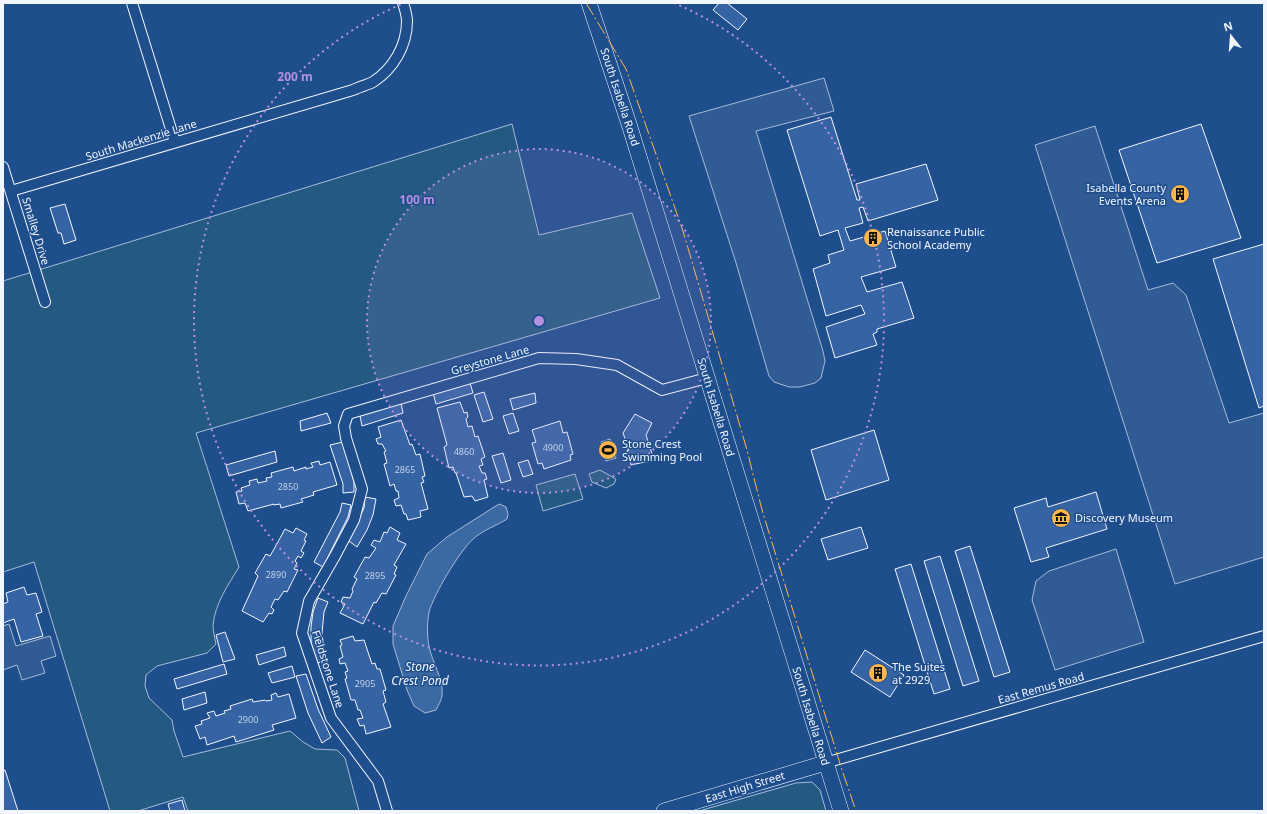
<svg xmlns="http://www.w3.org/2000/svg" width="1267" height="814" viewBox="0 0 1267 814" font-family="'Noto Sans',sans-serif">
	<rect width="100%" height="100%" fill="#1f4e8c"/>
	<!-- green -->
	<path fill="#245a82" stroke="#a8bbd7" d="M512,124L539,235L632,213L660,298L196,433L239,567C228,585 215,604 213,625C213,631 215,638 216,644L207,653L157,666L146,675L145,686L149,698L172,720L174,731L183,757L290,731L303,742L315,749L337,750L345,758L359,811H188L183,797L138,811H110L34,562L3,572V281Z
		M600,470L616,479L614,484L606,488L592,482L589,474Z
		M575,474L583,499L543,511L536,485Z
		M812,782L820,790L826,811H699L796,783Z"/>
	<!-- parking -->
	<path fill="#305b95" stroke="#a8bbd7" d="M824,78L834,111L756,131L823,351L825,361L821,378L815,383L800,387H789L774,382L769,376L736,263L689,116Z
		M1095,126L1148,290L1173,283L1186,295L1229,423L1264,413V557L1175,584L1035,145Z
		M1116,549L1144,642L1055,670L1032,600L1036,581L1049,571Z
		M9,624L16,646L50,636L56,656L41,661L45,673L22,680L17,665L3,670V626Z"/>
	<!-- water -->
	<path fill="#3b69a3" stroke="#a8bbd7" d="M610,439L616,458L606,461L601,442Z
		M499,504L506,507L508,514L507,519C496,526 483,530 473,539C459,552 434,594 429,612C427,622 427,637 429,646C432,663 444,678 442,696C441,701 438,706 436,710L425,713L414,706L407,690L393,644V626L406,596L427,554L447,537Z"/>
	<!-- building -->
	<path fill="#3563a3" stroke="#f2f6ff" d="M719,3H727L747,19L738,30L713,10Z
		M831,117L857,200H860L856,184L926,164L938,200L868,221L863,207L859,208L863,223L845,228L850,241L885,231L896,267L861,277L867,292L902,282L914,318L877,329V332L873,334L877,345L835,358L826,327L865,314L861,305L826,316L813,269L830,263L828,255L844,250L838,230L820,236L787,130Z
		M1201,124L1241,238L1157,263L1119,150Z
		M65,204L76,240L64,244L61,233H58L50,208Z
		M1264,244V406L1259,408L1213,259Z
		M470,383L473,393L436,404L433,393Z
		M484,392L493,419L483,422L474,395Z
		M535,393L536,403L513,410L510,399Z
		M460,402L464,413L467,412L468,417L466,419L468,427L472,426L475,437L478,436L485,457L481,459L483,465L479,466L482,473H485L487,479L484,480L488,497L475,501L472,496L464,497L456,473H455L453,467L449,468L444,447L447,445L437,408Z
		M401,403L403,413L362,426L360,416Z
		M327,413L331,423L301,431L300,421Z
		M513,413L519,431L509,434L503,416Z
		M635,414L652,423L646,435L654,460L631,465L627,450H629L623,433Z
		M401,420L410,445L412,444L416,455L420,454L425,476L422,477L424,482L421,483L428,509L420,511L421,517L408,520L406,514H404L401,505L396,506L394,500L399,498L398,491H396L394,484L390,486L384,464L387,463L384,452L386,451L382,444H378L376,439L381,437L378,427Z
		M560,421L563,433L567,432L573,454L570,455L571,460L544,469L542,463L538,464L532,443L536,442L532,430Z
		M874,430L889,480L826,500L811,450Z
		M343,442L354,482V492L343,493V484L330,445Z
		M275,451L277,462L229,476L226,465Z
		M503,453L511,480L501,483L492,456Z
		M528,460L533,474L523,477L518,463Z
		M319,461L320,465L330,462L337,485L313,492L314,495L301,499L303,502L281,508L280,504L274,505V504L248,511L245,503L239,504L236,492L242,491L241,488L250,485L249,481L257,479L258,483L267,481L266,478L272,477L271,473L293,467L294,471L306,467V469L313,467L311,463Z
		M1096,492L1107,529L1046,548L1049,557L1031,562L1014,508L1046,498L1048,507Z
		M365,497L376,499L373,515L367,530L357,547L349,541L364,508Z
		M342,503L351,505L348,517L323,567L314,562L340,512Z
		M390,527L400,533L397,540L406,544L394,565L397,567L394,574L396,575L386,594L382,593L376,603L374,602L363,624L340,613L345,604L341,602L343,597L350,598L353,591L352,589L357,579L354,577L365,557L369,558L376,548L371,545L374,540L380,542L384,532L387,533Z
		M861,527L868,548L828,560L821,539Z
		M296,528L307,534L304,540L306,541L301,551L304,553L301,558L298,556L295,561L297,563L294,569L298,570L287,592L284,591L278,600L275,599L271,607L274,610L272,614L269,613L263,622L242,611L258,576L255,573L266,554L270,556L273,551L285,529L293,533Z
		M970,546L1010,672L994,677L955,551Z
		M940,556L979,681L963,686L924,561Z
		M911,564L950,689L934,694L895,569Z
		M24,587L27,595L36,593L42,612L36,614L43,636L21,642L14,619L3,623V604L8,602L6,593Z
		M318,598L328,602L324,612L322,633L325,661L314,664L311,644V627L313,612Z
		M225,632L235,659L223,662L216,635Z
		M353,636L355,641L364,640L372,664L375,663L377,669H380L386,690L383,691L386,702L383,704L391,727L366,734L364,725L360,726L357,719L363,718L360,710H358L355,700H351L345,679L347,678L345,672L348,671L345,663L340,664L339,659L343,657L340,646L342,645L340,640Z
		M284,647L286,656L259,665L256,655Z
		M865,650L904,675L890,697L851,672Z
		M224,664L227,674L177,689L174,679Z
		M292,666L295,677L272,683L268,673Z
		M306,674L318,709L331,737L322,743L308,713L296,676Z
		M205,692L207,703L184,710L182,699Z
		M276,693L278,697L289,694L296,718L272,725L274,730L236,742L234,736L207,745L205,737L200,739L195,726L202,724L201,721L210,718L207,713L214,711L216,716L225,713L224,711L231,709L230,706L252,699L253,702L265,700L266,701L272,700L271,695Z
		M5,770L18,811H3V771Z
		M182,800L185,811H170L168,804Z"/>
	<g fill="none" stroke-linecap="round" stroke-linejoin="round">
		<defs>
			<path id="street" d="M132,3L175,142
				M3,167L45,302
				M11,191L353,90C359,87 367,85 373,82C393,69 407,46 407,21C407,15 405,9 403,3
				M825,763L1264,636
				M387,811L378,781L331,718L302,633L309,601L335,556L354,520L362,489L346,438L344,426L348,414L539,358L576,359L617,365L662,390L707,378"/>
			<path id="secondary" d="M589,3L629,124L841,811
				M664,811L825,763"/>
		</defs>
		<!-- street casing -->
		<use href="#street" stroke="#f2f6ff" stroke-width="12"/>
		<!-- secondary casing -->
		<use href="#secondary" stroke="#f2f6ff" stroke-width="16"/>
		<!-- street -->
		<use href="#street" stroke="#1f4e8c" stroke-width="10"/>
		<!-- secondary -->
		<use href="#secondary" stroke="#1f4e8c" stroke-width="15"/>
		<!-- power -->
		<path stroke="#ffb74d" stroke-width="1" stroke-dasharray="14 3 2 3" stroke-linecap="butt" d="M586,3L626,69L683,231L747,450L762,510L842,770L856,811"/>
	</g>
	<!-- distance rings -->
	<circle cx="539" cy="321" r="172" fill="#b691df" fill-opacity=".12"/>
	<g fill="none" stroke="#b691df" stroke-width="2" stroke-dasharray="2 4">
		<circle cx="539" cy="321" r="172"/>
		<path d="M674 3A345 345 0 1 1 404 3"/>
	</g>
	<!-- icons -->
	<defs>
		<symbol id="building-disc" viewBox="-11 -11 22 22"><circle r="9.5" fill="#ffb74d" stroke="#1f4e8c"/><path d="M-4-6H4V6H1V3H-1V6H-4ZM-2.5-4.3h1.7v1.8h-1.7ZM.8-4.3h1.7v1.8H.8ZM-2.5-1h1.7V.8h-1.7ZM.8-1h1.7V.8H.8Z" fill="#111"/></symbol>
		<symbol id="stadium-disc" viewBox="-11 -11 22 22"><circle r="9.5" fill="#ffb74d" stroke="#1f4e8c"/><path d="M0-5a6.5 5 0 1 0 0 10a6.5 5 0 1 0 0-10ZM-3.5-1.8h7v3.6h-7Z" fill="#111"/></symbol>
		<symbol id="museum-disc" viewBox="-11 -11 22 22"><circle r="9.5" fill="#ffb74d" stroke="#1f4e8c"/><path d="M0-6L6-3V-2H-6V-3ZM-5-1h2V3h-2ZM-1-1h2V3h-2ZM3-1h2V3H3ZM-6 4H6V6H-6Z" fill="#111"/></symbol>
	</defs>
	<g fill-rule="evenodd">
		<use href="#building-disc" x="1169" y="183" width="22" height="22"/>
		<use href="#building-disc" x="862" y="227" width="22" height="22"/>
		<use href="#stadium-disc" x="597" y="439" width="22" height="22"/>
		<use href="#museum-disc" x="1050" y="507" width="22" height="22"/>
		<use href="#building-disc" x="867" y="662" width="22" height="22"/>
	</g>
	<g text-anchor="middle" stroke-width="3" stroke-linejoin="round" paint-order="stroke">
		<!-- number labels -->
		<g font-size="9" fill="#c3d1e8">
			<text x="553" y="451">4900</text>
			<text x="464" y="455">4860</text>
			<text x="405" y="473">2865</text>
			<text x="288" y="490">2850</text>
			<text x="276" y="578">2890</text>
			<text x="375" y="579">2895</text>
			<text x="365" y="687">2905</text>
			<text x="248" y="723">2900</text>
		</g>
		<!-- street labels -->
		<g font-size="11" fill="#f2f6ff" stroke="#1f4e8c">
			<text transform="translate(620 97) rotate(72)" y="4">South Isabella Road</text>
			<text transform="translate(141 140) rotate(-17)" y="4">South Mackenzie Lane</text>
			<text transform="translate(36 231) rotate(73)" y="4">Smalley Drive</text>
			<text transform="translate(490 360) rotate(-16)" y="4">Greystone Lane</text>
			<text transform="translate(716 407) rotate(73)" y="4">South Isabella Road</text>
			<text transform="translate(328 669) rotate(72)" y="4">Fieldstone Lane</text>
			<text transform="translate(1041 688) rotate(-16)" y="4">East Remus Road</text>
			<text transform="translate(811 716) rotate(73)" y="4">South Isabella Road</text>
			<text transform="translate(745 787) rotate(-17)" y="4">East High Street</text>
		</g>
		<!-- poi labels -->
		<g font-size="11" fill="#f2f6ff" stroke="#1f4e8c" text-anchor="start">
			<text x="1166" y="192" text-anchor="end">Isabella County<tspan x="1166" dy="13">Events Arena</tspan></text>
			<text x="887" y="236">Renaissance Public<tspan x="887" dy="13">School Academy</tspan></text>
			<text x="622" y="448">Stone Crest<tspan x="622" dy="13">Swimming Pool</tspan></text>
			<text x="1075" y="522">Discovery Museum</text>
			<text x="892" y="671">The Suites<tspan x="892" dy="13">at 2929</tspan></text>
		</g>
		<!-- water labels -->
		<g font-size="12" font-style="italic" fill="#f2f6ff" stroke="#1f4e8c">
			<text x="420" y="671">Stone<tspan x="420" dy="14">Crest Pond</tspan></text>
		</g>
	</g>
	<circle cx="539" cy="321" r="6" fill="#b691df" stroke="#1f4e8c" stroke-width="2"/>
	<g font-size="12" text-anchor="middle" font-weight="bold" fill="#b691df" stroke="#1f4e8c" stroke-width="3" stroke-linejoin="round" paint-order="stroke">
		<text x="295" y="81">200 m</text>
		<text x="417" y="204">100 m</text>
	</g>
	<!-- border -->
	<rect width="1267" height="814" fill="none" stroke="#f2f6ff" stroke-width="8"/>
	<!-- north arrow -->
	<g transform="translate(1231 36) rotate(343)" stroke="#1f4e8c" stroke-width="3" paint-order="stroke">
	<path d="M0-3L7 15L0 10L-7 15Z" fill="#f2f6ff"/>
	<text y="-6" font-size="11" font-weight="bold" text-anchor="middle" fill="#f2f6ff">N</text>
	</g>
</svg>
